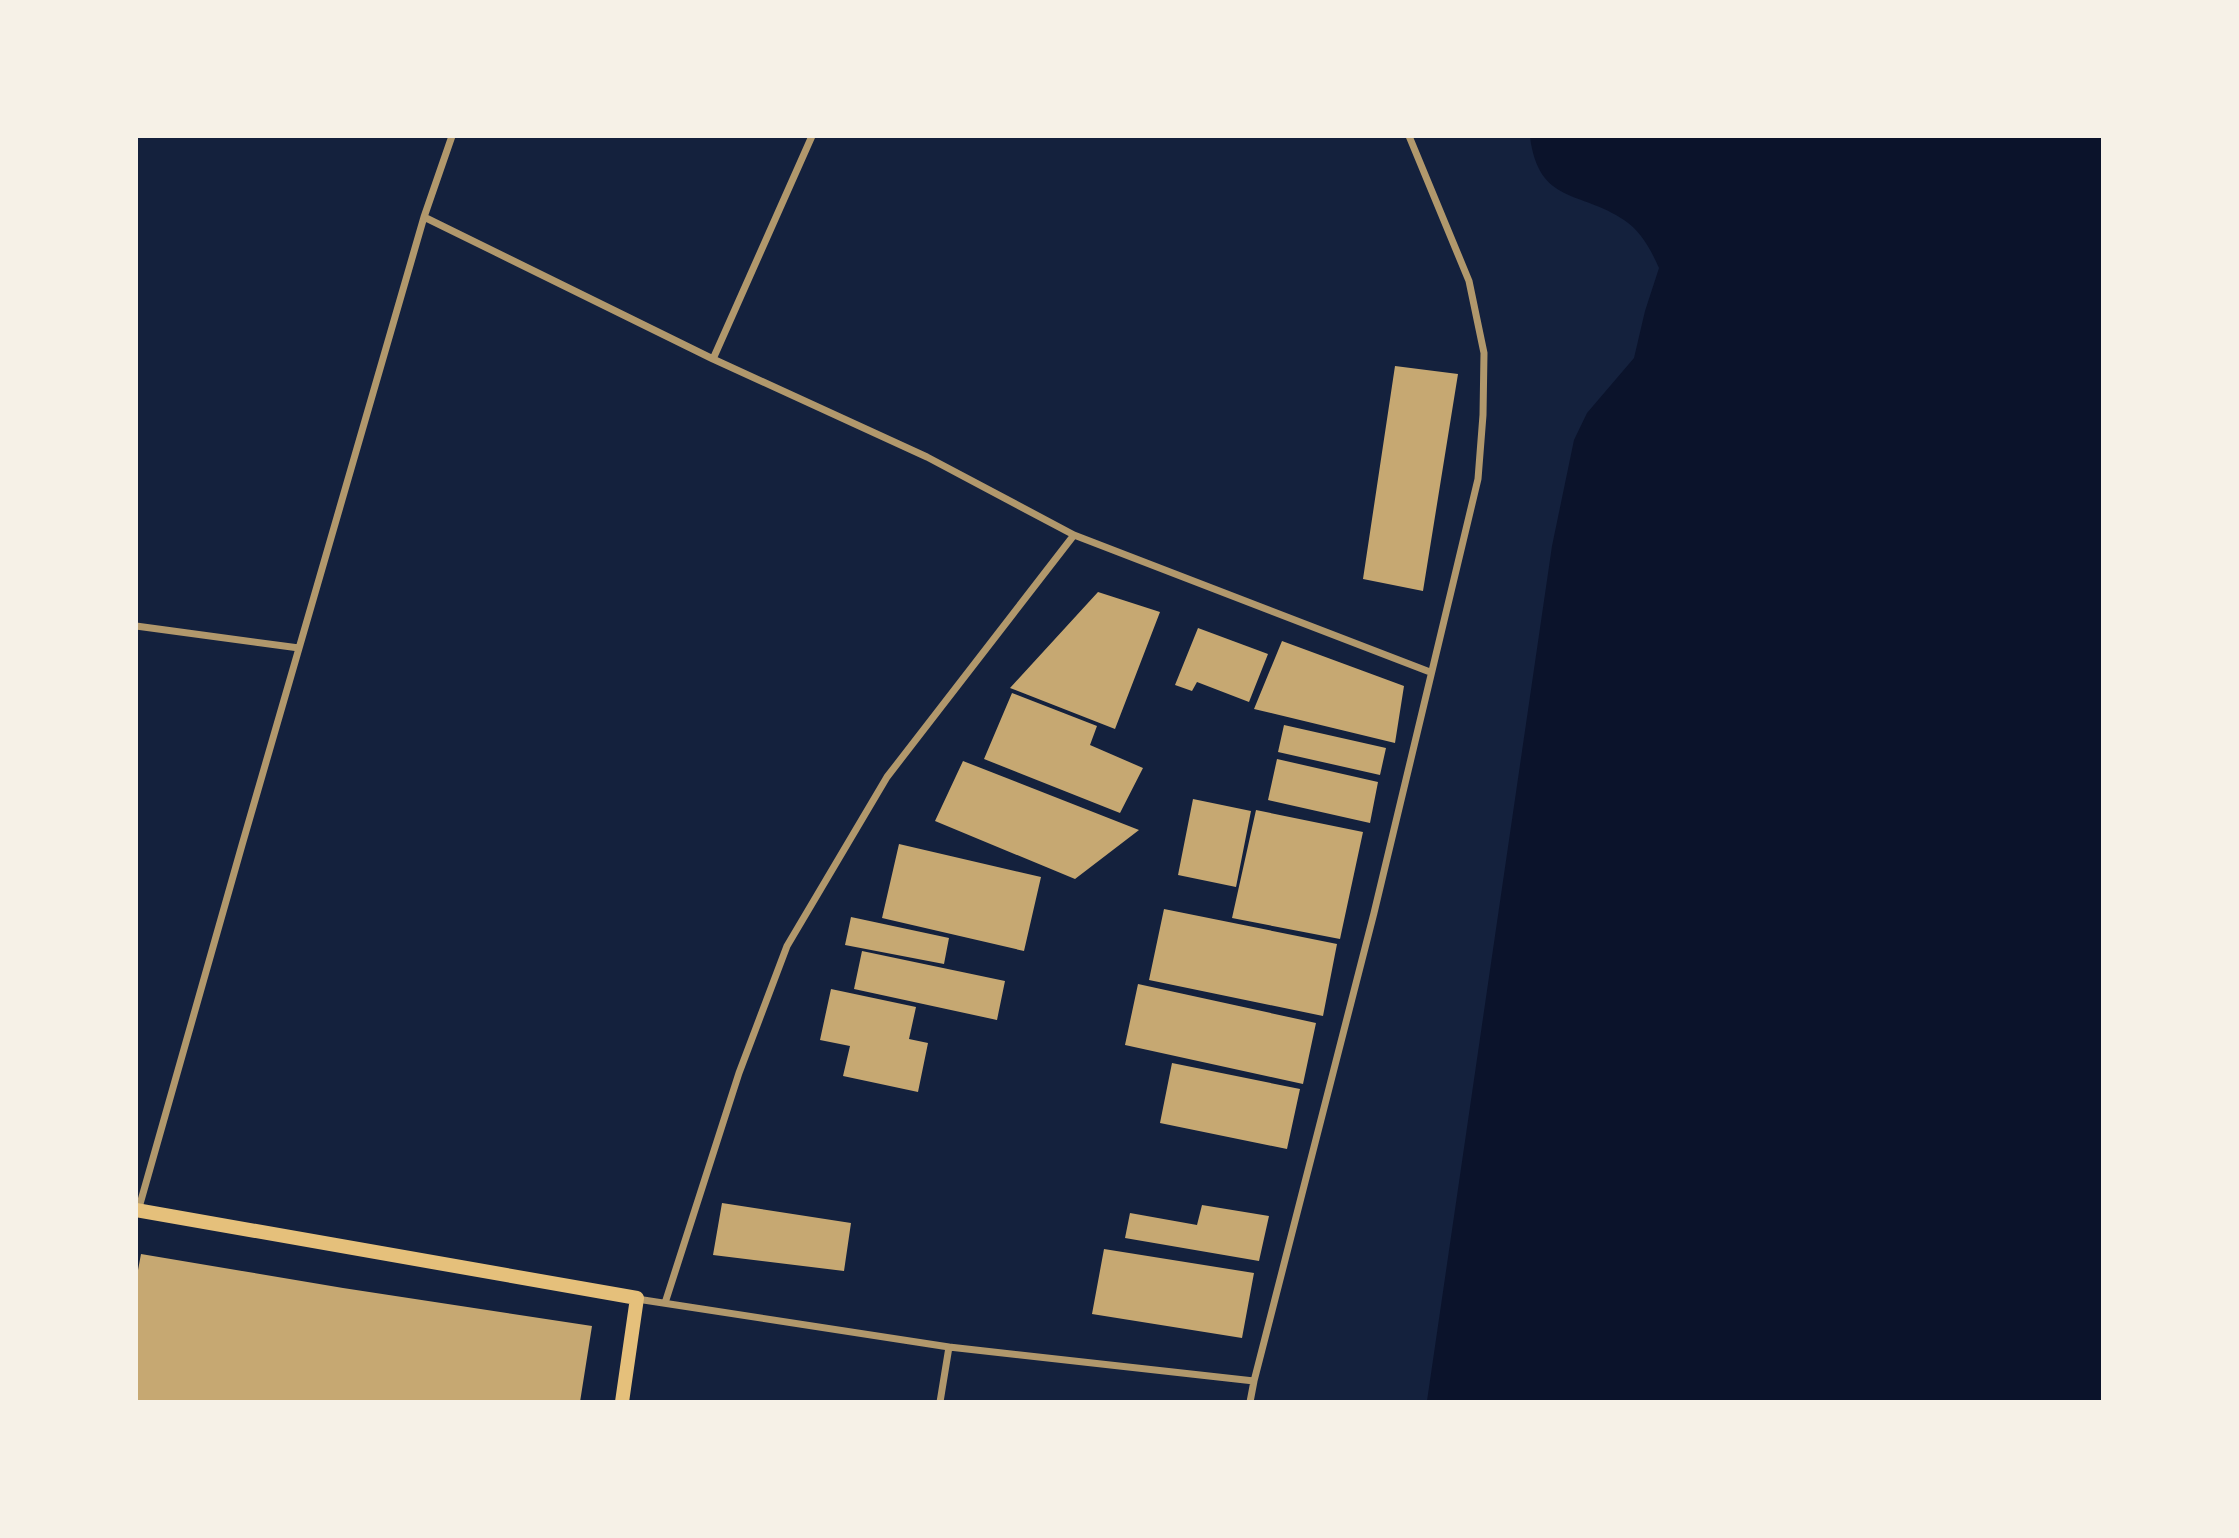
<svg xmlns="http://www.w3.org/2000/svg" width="2239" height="1538" viewBox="0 0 2239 1538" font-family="Helvetica,sans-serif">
	<rect width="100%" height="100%" fill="#14213d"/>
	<!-- water -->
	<path fill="#0b132b" d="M1530,137H2102V1401H1427L1552,546L1574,440L1587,413L1634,358L1645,311L1659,268C1651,250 1641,231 1624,220C1580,190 1539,205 1530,137Z"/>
	<!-- building -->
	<path fill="#c6a872" d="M1395,366L1458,374L1423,591L1363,579Z
		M1098,592L1160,612L1115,729L1010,688Z
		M1198,628L1268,654L1249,702L1197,682L1192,691L1175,685Z
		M1282,641L1404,686L1395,743L1254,709Z
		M1012,693L1097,726L1090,745L1143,768L1120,813L984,759Z
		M1284,725L1386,748L1380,775L1278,752Z
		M1277,759L1378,782L1370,823L1268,800Z
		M963,761L1139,830L1075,879L935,821Z
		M1193,799L1251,811L1236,887L1178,875Z
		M1256,810L1363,832L1340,939L1232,918Z
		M899,844L1041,877L1024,951L882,918Z
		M1164,909L1337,944L1323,1016L1149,980Z
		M851,917L949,938L944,964L845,945Z
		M862,951L1005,981L997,1020L854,989Z
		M1138,984L1316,1023L1303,1084L1125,1045Z
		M831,989L916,1007L909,1039L928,1043L918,1092L843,1076L850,1046L820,1040Z
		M1172,1063L1300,1089L1287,1149L1160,1123Z
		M722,1203L851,1223L844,1271L713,1255Z
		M1202,1205L1269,1216L1259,1261L1125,1238L1130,1213L1197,1225Z
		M1104,1249L1254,1273L1242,1338L1092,1314Z
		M141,1254L343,1288L592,1326L580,1402H136V1281Z"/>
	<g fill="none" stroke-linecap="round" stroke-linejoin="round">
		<!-- minor -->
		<path stroke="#b1986c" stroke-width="7" d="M424,217L713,359L927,457L1074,535L1430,672
			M713,359L812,136
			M136,626L299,648
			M138,1211L242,845L424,217L452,136
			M637,1299L949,1347L1254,1381
			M665,1303L739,1073L787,946L887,777L1074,535
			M940,1402L949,1347
			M1250,1402L1254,1381L1374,913L1478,479L1483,415L1484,353L1469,281L1409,136"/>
		<!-- secondary -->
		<path stroke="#e5c07b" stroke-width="14" d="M136,1210L637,1298L622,1402"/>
	</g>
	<!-- border -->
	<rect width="2239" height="1538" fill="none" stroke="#f6f1e7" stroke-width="276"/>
</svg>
